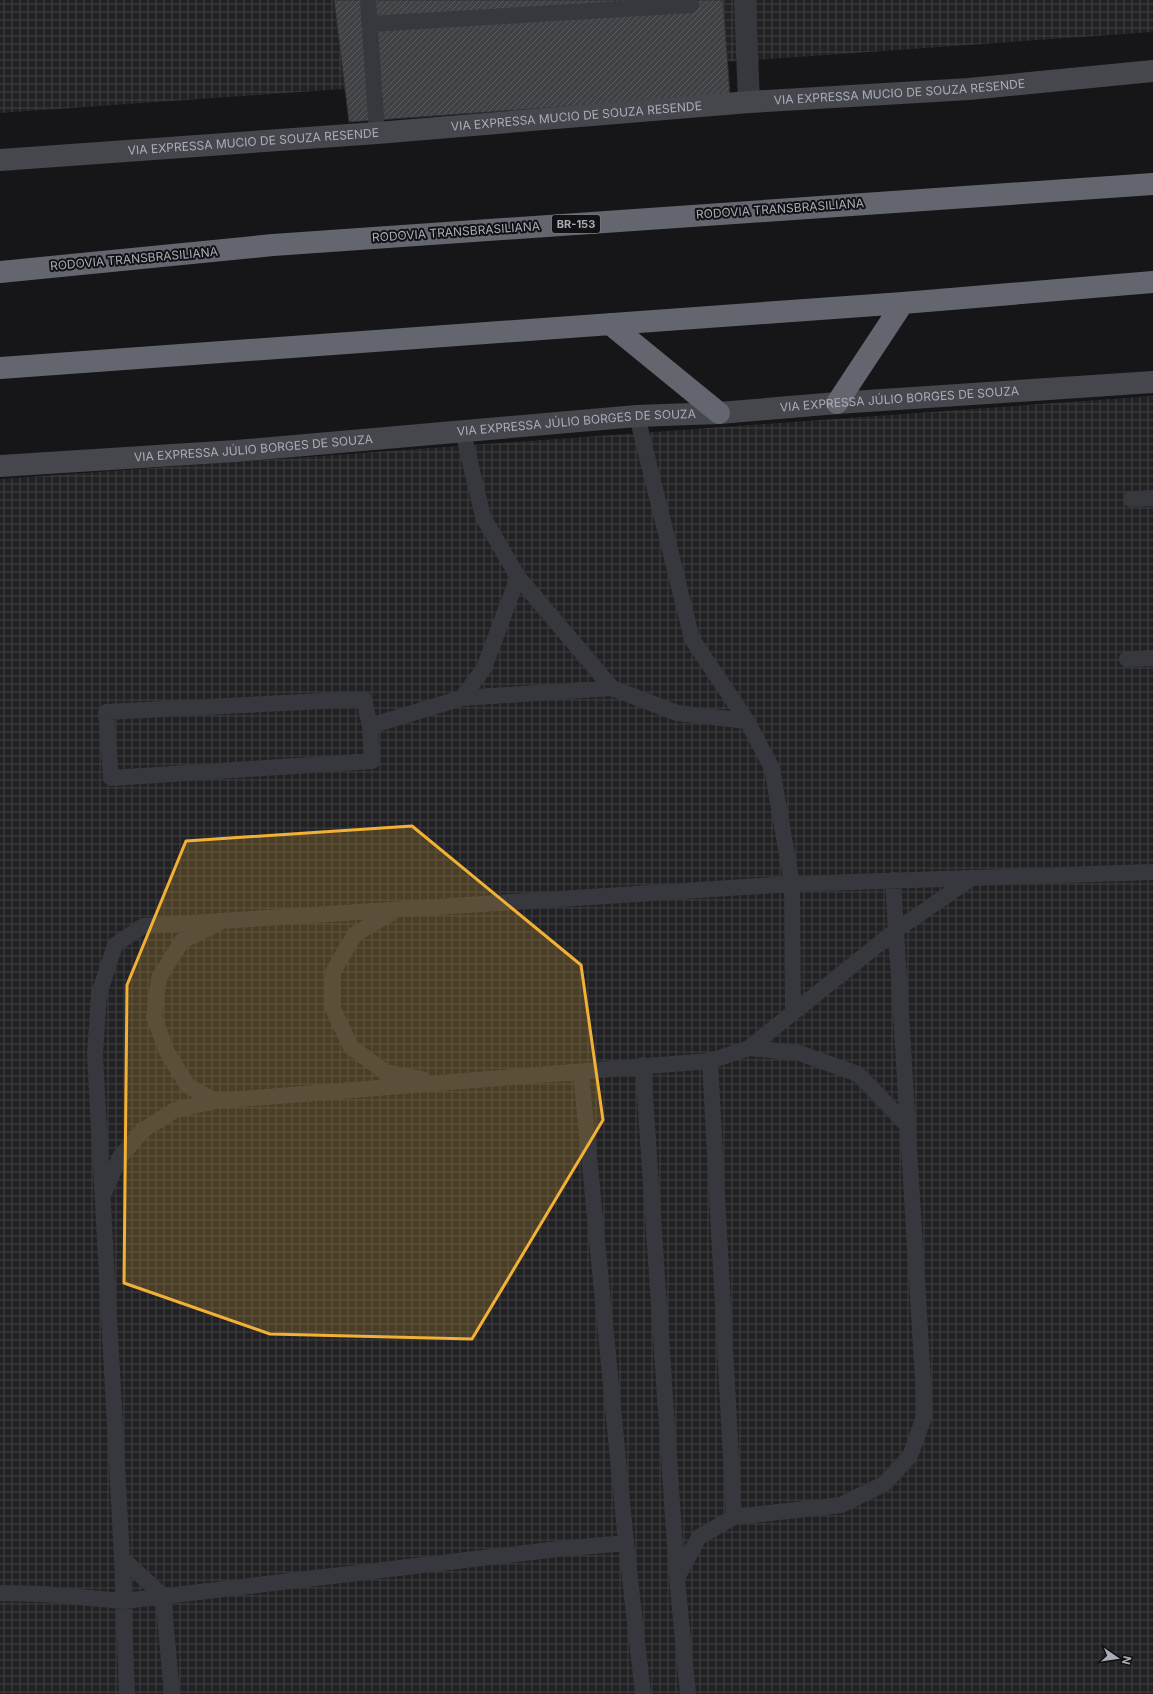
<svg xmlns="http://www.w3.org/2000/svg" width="1153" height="1694" viewBox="0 0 1153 1694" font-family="Inter,sans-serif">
	<defs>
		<pattern id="industrial-grid" width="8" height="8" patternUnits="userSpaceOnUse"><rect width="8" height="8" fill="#222225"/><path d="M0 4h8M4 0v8" fill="none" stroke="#3f3f43"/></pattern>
		<pattern id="building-hatch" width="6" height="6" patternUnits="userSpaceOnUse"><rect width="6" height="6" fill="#404145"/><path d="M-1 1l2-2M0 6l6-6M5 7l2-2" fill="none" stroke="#595a5e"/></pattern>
	</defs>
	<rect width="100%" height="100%" fill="#161618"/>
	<!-- industrial -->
	<path fill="url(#industrial-grid)" d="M0,0H1153V32L0,113Z
		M1153,396V1694H0V479Z"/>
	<!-- building -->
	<path fill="url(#building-hatch)" stroke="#303034" d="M334,0H723L730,95L349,122Z"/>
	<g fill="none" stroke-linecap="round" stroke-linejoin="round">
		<!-- lane -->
		<path stroke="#37383d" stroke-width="16" d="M368,0L377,133
			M370,24L691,5
			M637,416L692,639L747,721L772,768L792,884L793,1013
			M463,432L483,517L518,577L612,688L677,713L747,721
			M1131,499L1153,498
			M1127,659L1153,658
			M462,698L612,688
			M370,726L364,699L106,712L111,778L372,761L370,726L462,698L484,668L518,577
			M393,912L355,934L333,972V1009L351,1047L385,1072L422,1079
			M749,1048L895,931L972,878
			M710,1061L734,1517
			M643,1065L677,1578L688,1694
			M581,1072L626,1543L643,1694
			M216,1101L188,1086L167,1052L154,1017L159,978L182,941L217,924
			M103,1195L120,1157L142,1131L175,1110L216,1101L710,1061L749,1048L799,1053L858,1074L908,1126
			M122,1558L163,1596L172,1694
			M677,1578L699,1537L734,1517L841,1505L884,1484L910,1456L925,1414L893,880
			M0,1593L43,1594L124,1601L558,1549L626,1543
			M127,1694L122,1558L95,1055L99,994L115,945L143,926L792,884L1153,872"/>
		<!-- street -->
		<path stroke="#37383d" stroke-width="22" d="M745,0L749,102"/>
		<!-- secondary -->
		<g stroke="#45474d" stroke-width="22">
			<path id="s1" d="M0,160L377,133L749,102L969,89L1153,71"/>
			<path id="s2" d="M0,466L236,451L637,416L719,413L837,403L1153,382"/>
		</g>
		<!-- highway -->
		<path stroke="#63666e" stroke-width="22" d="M0,272L273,245L1153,184
			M610,324L719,413
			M0,368L903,303L1153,282
			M837,403L903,303"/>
	</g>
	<!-- marked area -->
	<path fill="#f2b134" fill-opacity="0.2" stroke="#f2b134" stroke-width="3" stroke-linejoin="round" d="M412,826L581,965L603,1120L472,1339L270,1334L124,1283L127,985L186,841Z"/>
	<g text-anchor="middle" stroke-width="4" stroke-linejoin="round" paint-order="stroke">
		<!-- shield labels -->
		<rect fill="#111113" stroke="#7b7e86" stroke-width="1" x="552" y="215" width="48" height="18" rx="3"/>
		<g font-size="11" font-weight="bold" fill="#a8adb8">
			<text x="576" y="228">BR-153</text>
		</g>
		<!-- street labels -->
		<g font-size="12" fill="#a8adb8" stroke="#111113">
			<text dy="4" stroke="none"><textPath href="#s1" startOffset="902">VIA EXPRESSA MUCIO DE SOUZA RESENDE</textPath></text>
			<text dy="4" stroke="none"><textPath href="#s1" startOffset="578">VIA EXPRESSA MUCIO DE SOUZA RESENDE</textPath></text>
			<text dy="4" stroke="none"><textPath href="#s1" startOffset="254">VIA EXPRESSA MUCIO DE SOUZA RESENDE</textPath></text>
			<text transform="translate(780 209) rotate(-4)" y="4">RODOVIA TRANSBRASILIANA</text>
			<text transform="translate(456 232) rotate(-4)" y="4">RODOVIA TRANSBRASILIANA</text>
			<text transform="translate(134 259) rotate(-5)" y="4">RODOVIA TRANSBRASILIANA</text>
			<text dy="4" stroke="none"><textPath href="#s2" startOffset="902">VIA EXPRESSA JÚLIO BORGES DE SOUZA</textPath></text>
			<text dy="4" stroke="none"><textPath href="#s2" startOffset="578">VIA EXPRESSA JÚLIO BORGES DE SOUZA</textPath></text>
			<text dy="4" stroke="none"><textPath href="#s2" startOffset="254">VIA EXPRESSA JÚLIO BORGES DE SOUZA</textPath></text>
		</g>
	</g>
	<!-- north arrow -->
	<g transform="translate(1117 1658) rotate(103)" stroke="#111113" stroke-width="3" paint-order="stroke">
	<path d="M0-3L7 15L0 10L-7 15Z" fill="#a8adb8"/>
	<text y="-6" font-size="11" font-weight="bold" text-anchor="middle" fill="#a8adb8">N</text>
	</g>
</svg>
